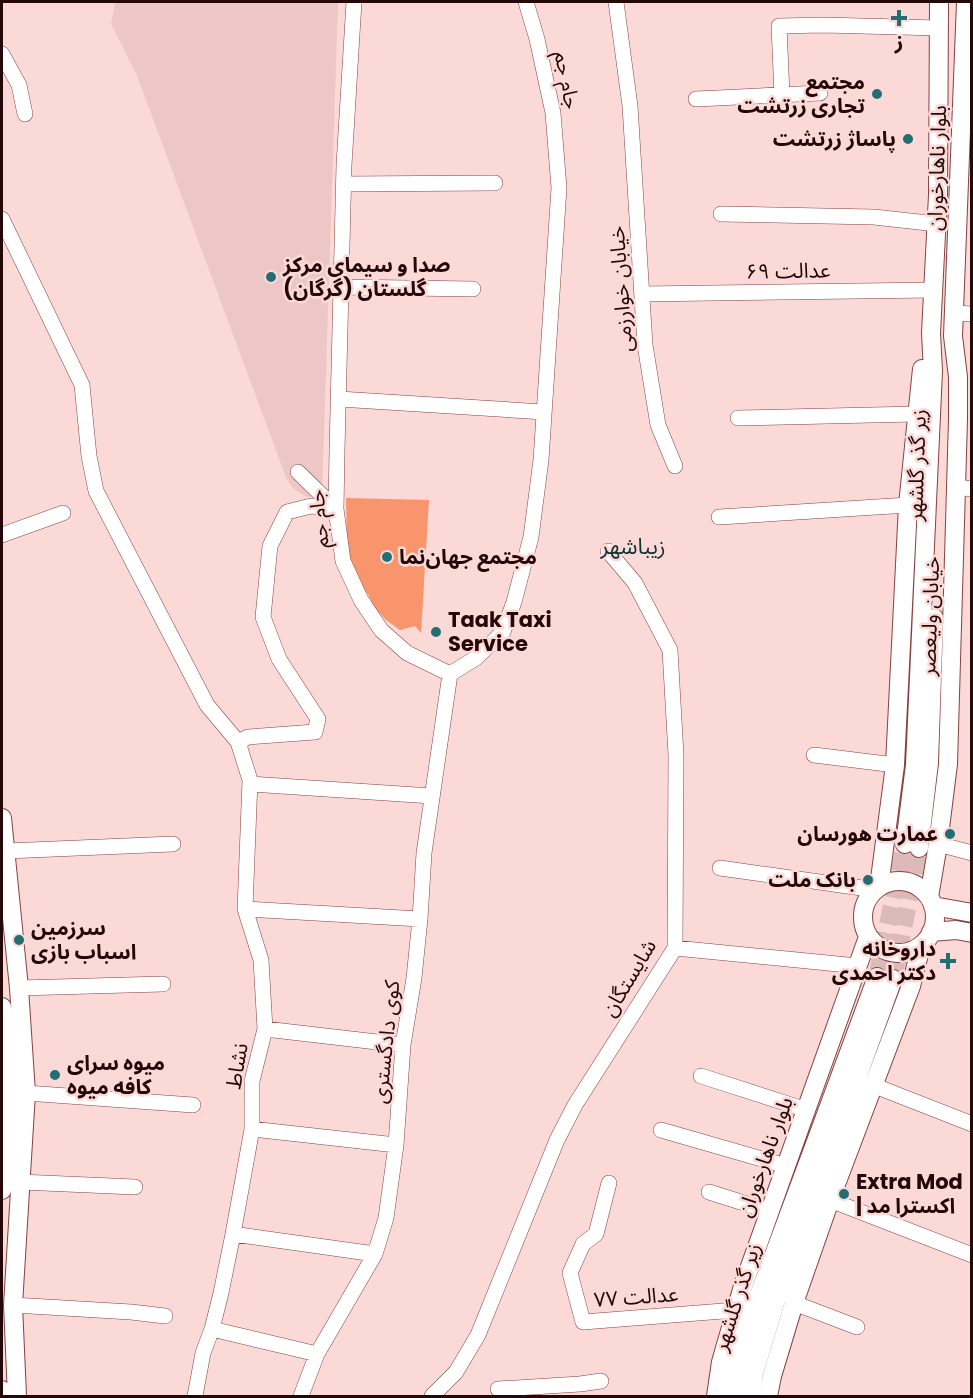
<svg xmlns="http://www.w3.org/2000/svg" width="973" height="1398" viewBox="0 0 973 1398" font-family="Poppins,'Noto Sans Arabic',sans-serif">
	<rect width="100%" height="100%" fill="#fbd9d6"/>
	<!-- built -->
	<path fill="#ecc7c5" d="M115,2H338L322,496L307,497L294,489L287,480L136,73L111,24Z"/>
	<!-- building -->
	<path fill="#f9956c" d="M346,498L429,500L421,633L415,626L400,630L386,620L375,608L368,594L361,589L350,567L347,547Z"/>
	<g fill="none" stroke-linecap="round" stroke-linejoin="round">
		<!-- major-tunnel -->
		<path stroke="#dbbab7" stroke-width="18" stroke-dasharray="18 9" stroke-linecap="butt" d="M877,977L905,844
			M893,979L919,848"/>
		<defs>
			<path id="minor" d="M354,2L344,165L337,451L336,509L343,561L361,600L381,630L407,653L450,674L476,658L503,632L514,602L531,537L541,460L559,188L553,113L537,39L526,2
				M616,2L630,106L645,345L658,425L675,466
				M2,54L19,85L25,114
				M782,95L779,26L824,25L938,28
				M696,99L820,93
				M344,184L495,183
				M721,214L874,217L937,224
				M2,219L82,385L89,456L96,491L207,705L238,742L250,780L245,909L261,960L265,1029L252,1081V1129L233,1234L221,1293L212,1329L203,1353L195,1396
				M342,287L473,289
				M643,294L934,290
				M954,313L972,314
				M339,399L544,412
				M738,418L916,414
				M956,487L972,489
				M719,517L908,505
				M2,535L63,513
				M238,742L248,737L315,732L318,719L279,659L263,617L270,546L287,512L311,506L336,509L298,472
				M814,755L895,765
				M250,784L432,796
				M938,844L972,853
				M6,851L173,844
				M720,868L876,890
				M245,909L420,919
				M675,948L858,966
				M19,988L163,984
				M265,1029L403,1045
				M701,1076L807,1110
				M875,1086L972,1124
				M26,1093L193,1105
				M252,1129L396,1145
				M661,1130L786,1166
				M20,1182L135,1187
				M609,1183L596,1234L583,1244L570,1273L583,1322L736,1310
				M709,1192L769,1211
				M830,1200L972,1255
				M233,1234L375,1254
				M794,1303L857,1327
				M13,1305L131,1312L165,1316
				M212,1329L317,1354
				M498,1389L580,1384L601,1381
				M301,1396L317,1354L375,1254L386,1218L396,1145L403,1045L414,978L420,919L424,853L450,674
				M432,1396L456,1372L478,1335L557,1140L575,1105L675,948L676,755L670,650L635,583L608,551"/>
			<path id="major" d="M2,818L19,988L26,1093L13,1305L17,1396
				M905,844L915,765L933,371L931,333L938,195L939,2
				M919,848L929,763L934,618
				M863 917a36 36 0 1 1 72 0a36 36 0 1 1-72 0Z
				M879,887L895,765L908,505L922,369
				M929,897L938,844L948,764L958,419V377L953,336L966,2
				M933,906L972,913
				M931,932L956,930L972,933
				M2,1007L7,1050L9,1090L2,1190
				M2,1390V1396
				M716,1396L721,1362L743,1286L868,937
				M733,1396L738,1368L759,1295L877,977
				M750,1396L754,1373L776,1300L893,979
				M768,1396L772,1376L794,1303L830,1200L911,986L921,946"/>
		</defs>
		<!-- minor casing -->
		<use href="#minor" stroke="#874140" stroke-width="16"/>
		<!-- major casing -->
		<use href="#major" stroke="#874140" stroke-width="20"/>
		<!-- minor -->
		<use href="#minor" stroke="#fff" stroke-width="15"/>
		<!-- major -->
		<use href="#major" stroke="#fff" stroke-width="18"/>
	</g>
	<!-- markers -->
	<g fill="#226e73" stroke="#fbd9d6" stroke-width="2">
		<path d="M896 9h6v6h6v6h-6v6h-6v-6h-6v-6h6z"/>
		<circle cx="877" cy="94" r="6"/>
		<circle cx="908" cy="139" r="6"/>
		<circle cx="271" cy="277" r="6"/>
		<circle cx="387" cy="557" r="6"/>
		<circle cx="436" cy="632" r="6"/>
		<circle cx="950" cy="834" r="6"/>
		<circle cx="868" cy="880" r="6"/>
		<circle cx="19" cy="940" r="6"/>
		<path d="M945 952h6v6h6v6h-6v6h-6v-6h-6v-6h6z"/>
		<circle cx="55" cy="1075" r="6"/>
		<circle cx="844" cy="1194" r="6"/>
	</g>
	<g text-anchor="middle" stroke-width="5" stroke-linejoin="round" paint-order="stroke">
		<!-- poi labels -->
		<g font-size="21" font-weight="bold" fill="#250909" stroke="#fbd9d6" text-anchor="start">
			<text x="899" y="49" text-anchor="middle">ز</text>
			<text x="865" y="89" text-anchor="end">مجتمع<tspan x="865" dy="24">تجاری زرتشت</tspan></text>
			<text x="896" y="146" text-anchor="end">پاساژ زرتشت</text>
			<text x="283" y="272">صدا و سیمای مرکز<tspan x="283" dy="24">گلستان (گرگان)</tspan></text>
			<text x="399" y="564">مجتمع جهان‌نما</text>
			<text x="448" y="627">Taak Taxi<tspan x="448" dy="24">Service</tspan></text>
			<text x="938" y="841" text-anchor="end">عمارت هورسان</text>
			<text x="856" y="887" text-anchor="end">بانک ملت</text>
			<text x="31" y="935">سرزمین<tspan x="31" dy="24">اسباب بازی</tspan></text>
			<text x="936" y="956" text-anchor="end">داروخانه<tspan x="936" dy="24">دکتر احمدی</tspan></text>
			<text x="67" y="1070">میوه سرای<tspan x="67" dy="24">کافه میوه</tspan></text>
			<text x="856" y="1189">Extra Mod<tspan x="856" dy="24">| اکسترا مد</tspan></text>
		</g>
		<!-- street labels -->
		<g font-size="21" fill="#250909" stroke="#fbd9d6">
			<text transform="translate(567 80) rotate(79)" y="7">جام جم</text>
			<text transform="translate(937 168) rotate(-88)" y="7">بلوار ناهارخوران</text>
			<text transform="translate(788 271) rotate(-1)" y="7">عدالت ۶۹</text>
			<text transform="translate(621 289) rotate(-94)" y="7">خیابان خوارزمی</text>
			<text transform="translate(917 465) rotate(-88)" y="7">زیر گذر گلشهر</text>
			<text transform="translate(319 519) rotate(-95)" y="7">جام جم</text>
			<text transform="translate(930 616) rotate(-88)" y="7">خیابان ولیعصر</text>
			<text transform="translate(629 978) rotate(-59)" y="7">شایستگان</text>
			<text transform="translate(386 1042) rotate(-84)" y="7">کوی دادگستری</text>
			<text transform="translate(237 1066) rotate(-80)" y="7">نشاط</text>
			<text transform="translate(765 1157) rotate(-70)" y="7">بلوار ناهارخوران</text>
			<text transform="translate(636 1297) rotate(-4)" y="7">عدالت ۷۷</text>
			<text transform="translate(737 1297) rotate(-72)" y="7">زیر گذر گلشهر</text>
		</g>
		<!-- neighbourhood labels -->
		<g font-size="22" fill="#0e3134" stroke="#fbd9d6">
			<text x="633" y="554">زیباشهر</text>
		</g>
	</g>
	<!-- border -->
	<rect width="973" height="1398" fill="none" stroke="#250909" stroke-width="6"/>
</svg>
